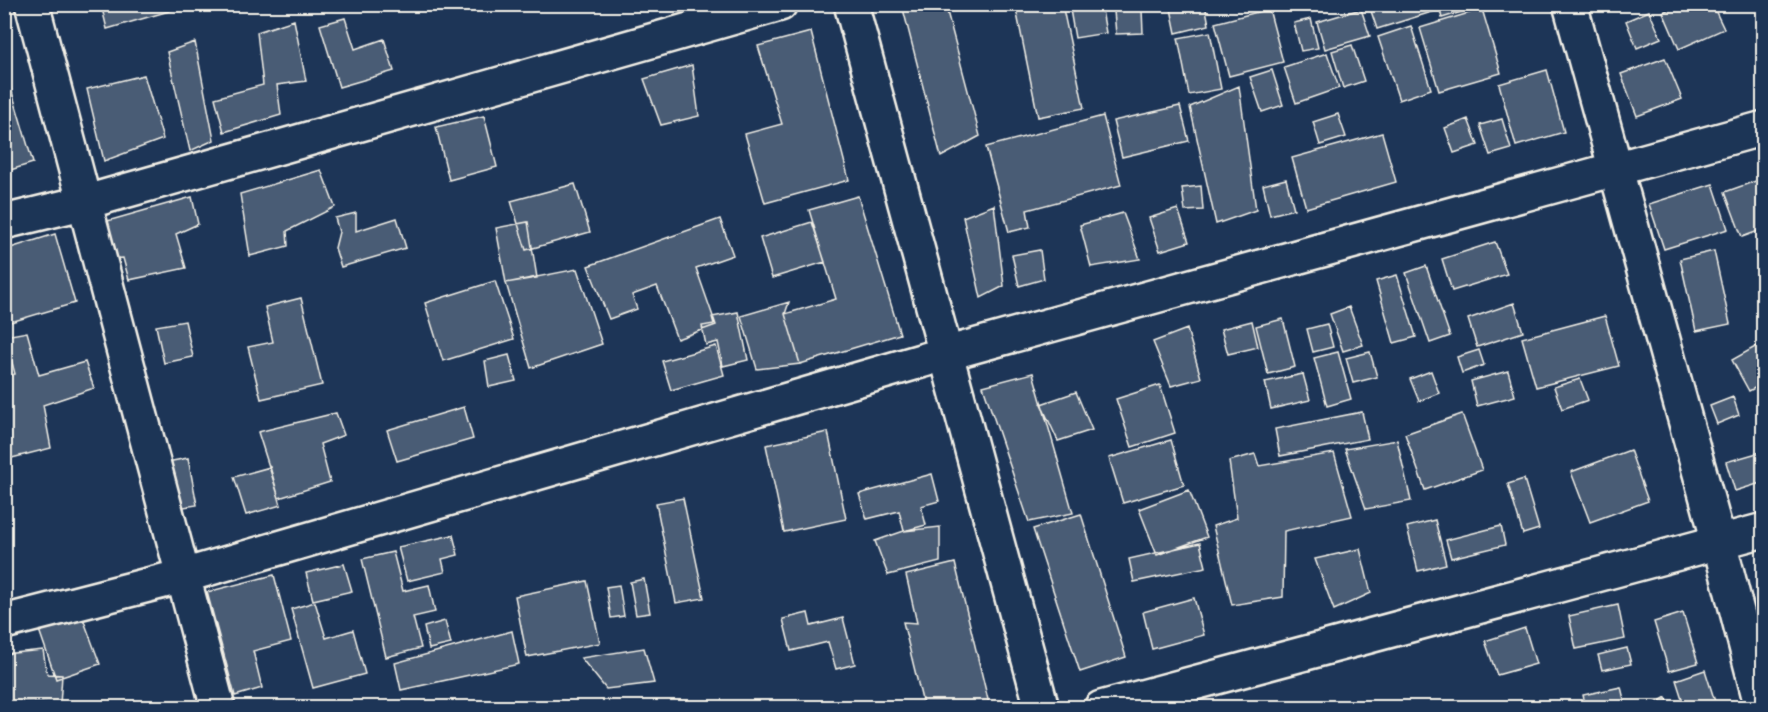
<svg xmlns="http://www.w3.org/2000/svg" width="1768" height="712" viewBox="0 0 1768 712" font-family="Kalam,sans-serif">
	<rect width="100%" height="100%" fill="#1d3557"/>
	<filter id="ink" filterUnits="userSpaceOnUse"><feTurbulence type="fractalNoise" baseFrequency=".0167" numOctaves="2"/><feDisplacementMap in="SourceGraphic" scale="12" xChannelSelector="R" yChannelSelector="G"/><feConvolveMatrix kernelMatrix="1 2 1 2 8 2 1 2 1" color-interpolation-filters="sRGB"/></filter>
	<g filter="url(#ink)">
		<!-- building -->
		<path fill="#485b74" stroke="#f4f1e8" stroke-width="1.5" d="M101,4H190V5L107,29Z
			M945,4L980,136L941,157L902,5Z
			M1015,4H1062L1084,108L1038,117Z
			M1069,4H1101L1106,33L1075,38Z
			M1170,4H1205L1209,25L1176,33Z
			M1432,4L1435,11L1377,29L1369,5Z
			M1438,4H1487L1442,18Z
			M1679,4H1712L1724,29L1679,49L1663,12Z
			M1269,9L1283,62L1229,76L1215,23Z
			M1361,9L1370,36L1325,49L1317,22Z
			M1482,9L1501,73L1439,91L1420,28Z
			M1142,10L1143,33L1116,34L1114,11Z
			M1649,11L1661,38L1637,48L1626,21Z
			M345,18L355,49L384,39L394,71L339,87L320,25Z
			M1311,19L1318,48L1301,51L1294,23Z
			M294,20L306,81L277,85L281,115L224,132L215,98L263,85L257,32Z
			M1411,26L1431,89L1399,100L1378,37Z
			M811,32L849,180L765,203L745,134L782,124L758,46Z
			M1210,32L1221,89L1189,95L1178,38Z
			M195,42L214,140L190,151L167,52Z
			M1352,45L1364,81L1343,88L1332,51Z
			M1327,53L1339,88L1296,103L1284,67Z
			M1665,58L1682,99L1637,116L1621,74Z
			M4,65L33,163L4,172Z
			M692,65L699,116L661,125L644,79Z
			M1272,70L1283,105L1262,112L1250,77Z
			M1547,70L1564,132L1516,146L1499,84Z
			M144,75L163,139L104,161L87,89Z
			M1239,86L1256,210L1216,224L1190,107Z
			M1180,106L1189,141L1122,157L1113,121Z
			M1338,114L1346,137L1320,145L1313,122Z
			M484,116L497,167L449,180L436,127Z
			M1103,116L1121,185L1027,210L1030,227L1009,232L986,147Z
			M1468,119L1478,145L1454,153L1445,128Z
			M1502,119L1511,149L1490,155L1480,125Z
			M1382,133L1396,182L1306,208L1292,158Z
			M321,170L335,207L287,231L288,246L250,256L240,194Z
			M1764,178V229L1742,237L1725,192Z
			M1286,179L1294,209L1270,215L1263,185Z
			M575,184L590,232L526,250L511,201Z
			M1713,184L1728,229L1664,249L1649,204Z
			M1201,186L1203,210L1185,211L1182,188Z
			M858,196L900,334L800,364L785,314L836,299L809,210Z
			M192,197L198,224L176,234L186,268L129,280L123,258L111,259L104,222Z
			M994,205L1004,286L981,298L963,217Z
			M1178,209L1189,242L1160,251L1149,218Z
			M356,213V231L397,218L406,248L341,267L335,248L339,232L335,218Z
			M1123,213L1140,259L1091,267L1080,225Z
			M720,219L733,255L696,268L716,325L677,339L657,286L632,295L637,309L609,319L588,266Z
			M528,222L537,278L506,283L496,228Z
			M812,222L825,262L772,278L760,238Z
			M55,234L75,303L4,324V295L6,294L4,250Z
			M1495,242L1507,274L1452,291L1442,259Z
			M1040,250L1044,279L1019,286L1012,255Z
			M1714,251L1730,324L1696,331L1680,259Z
			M1426,266L1450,336L1430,343L1406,273Z
			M577,269L602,344L531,368L506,283Z
			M1397,275L1416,337L1394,343L1376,281Z
			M495,281L514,339L443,361L425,303Z
			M301,298L322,385L261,399L248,347L273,342L265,307Z
			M789,302L785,314L800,364L757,369L741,316Z
			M1514,303L1523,332L1477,347L1468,319Z
			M1349,307L1363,345L1343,351L1330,314Z
			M738,312L748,360L723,366L718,342L706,345L702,326L714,324L712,317Z
			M1605,316L1619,366L1536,387L1522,338Z
			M1283,319L1295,367L1268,374L1256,326Z
			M185,321L193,357L164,363L156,326Z
			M1252,321L1258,347L1228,354L1221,329Z
			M1327,324L1333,347L1313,352L1307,329Z
			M1187,329L1201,378L1171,386L1153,342Z
			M27,332L39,375L85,362L94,388L43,405L51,448L4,460V377L15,374L5,336Z
			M1764,342V383L1749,391L1732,360Z
			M716,346L724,375L671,390L662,361Z
			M1479,350L1484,365L1462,373L1457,357Z
			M1338,352L1351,399L1327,406L1314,358Z
			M1370,352L1377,377L1353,383L1346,358Z
			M509,355L516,381L489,387L485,361Z
			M1431,371L1439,393L1419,401L1410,379Z
			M1508,371L1515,396L1477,406L1471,381Z
			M1033,373L1073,513L1029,522L983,386Z
			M1303,374L1310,400L1271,409L1265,382Z
			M1580,379L1588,400L1562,409L1554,387Z
			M1160,385L1175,433L1132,447L1116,399Z
			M1076,392L1092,430L1058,441L1041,404Z
			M1733,397L1739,415L1717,424L1710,406Z
			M464,407L473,439L397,461L387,430Z
			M1362,412L1368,439L1280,456L1275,429Z
			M336,413L344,435L320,444L330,482L279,498L258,432Z
			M1462,414L1482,470L1425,490L1405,434Z
			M828,432L846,519L784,532L766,445Z
			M1171,440L1184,485L1123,503L1109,458Z
			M1397,440L1411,501L1366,509L1345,449Z
			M1630,450L1648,501L1590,522L1571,472Z
			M1764,451V482L1735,491L1726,462Z
			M1334,453L1352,516L1284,531L1283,597L1232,605L1213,526L1237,518L1229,461L1255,454L1259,466Z
			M188,458L197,505L171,509L162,463Z
			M270,467L281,505L246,515L234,477Z
			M932,474L939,501L921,506L926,525L904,531L899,511L867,519L859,494Z
			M1524,479L1539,529L1523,534L1508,484Z
			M1189,490L1207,537L1157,555L1139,509Z
			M683,498L704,598L676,603L656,503Z
			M1081,514L1126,657L1080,672L1033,529Z
			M1435,520L1446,564L1418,571L1407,527Z
			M1501,526L1505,545L1451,558L1446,540Z
			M940,527V562L888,575L875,541L904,531Z
			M453,535L458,555L442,559L445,572L407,581L398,547Z
			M1200,543L1206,567L1134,582L1129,559Z
			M1360,549L1371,593L1334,610L1315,559Z
			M393,552L403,591L429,585L435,612L413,617L421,648L386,657L362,559Z
			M955,563L990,708H924L903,622L917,623L906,575Z
			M344,564L352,591L313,600L306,573Z
			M274,575L291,641L253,651L262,688L235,696L207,592Z
			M644,579L650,613L636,615L630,582Z
			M587,581L600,643L527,657L515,596Z
			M619,585L624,616L611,618L606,587Z
			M1194,598L1204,635L1152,649L1143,612Z
			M315,602L326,638L353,630L365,674L313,688L291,609Z
			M1618,605L1625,639L1576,649L1569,616Z
			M81,613L100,664L56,679L38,627Z
			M808,613L811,626L843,618L855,664L836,669L828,642L791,651L783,619Z
			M1683,613L1698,663L1669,671L1654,622Z
			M445,621L451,644L429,649L424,627Z
			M1525,628L1536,664L1497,675L1485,641Z
			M512,631L519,664L401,690L395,663Z
			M644,648L654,683L606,689L581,658Z
			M1627,648L1631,664L1602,670L1598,655Z
			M43,650L47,674L62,675L60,705L4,702V654Z
			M1705,670L1717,708H1685L1676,680Z
			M1621,687L1626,708H1586L1583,695Z
			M1666,697L1671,708H1658L1656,703Z
			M881,701L882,708H858V704Z"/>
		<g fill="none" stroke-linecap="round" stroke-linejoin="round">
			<defs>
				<path id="minor" d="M32,4L218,708
					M851,4L1042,708
					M1570,4L1719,542L1762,708
					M4,222L86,202L287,145L780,4
					M4,622L183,576L945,354L1764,128
					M1101,708L1764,530"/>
			</defs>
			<!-- minor casing -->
			<use href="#minor" stroke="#f4f1e8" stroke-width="38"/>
			<!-- minor -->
			<use href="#minor" stroke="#1d3557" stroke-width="33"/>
		</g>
	</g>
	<!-- margin -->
	<rect width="1768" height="712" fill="none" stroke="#1d3557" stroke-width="24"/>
	<rect x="12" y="12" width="1744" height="688" fill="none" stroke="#f4f1e8" stroke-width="2" filter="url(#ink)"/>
</svg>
